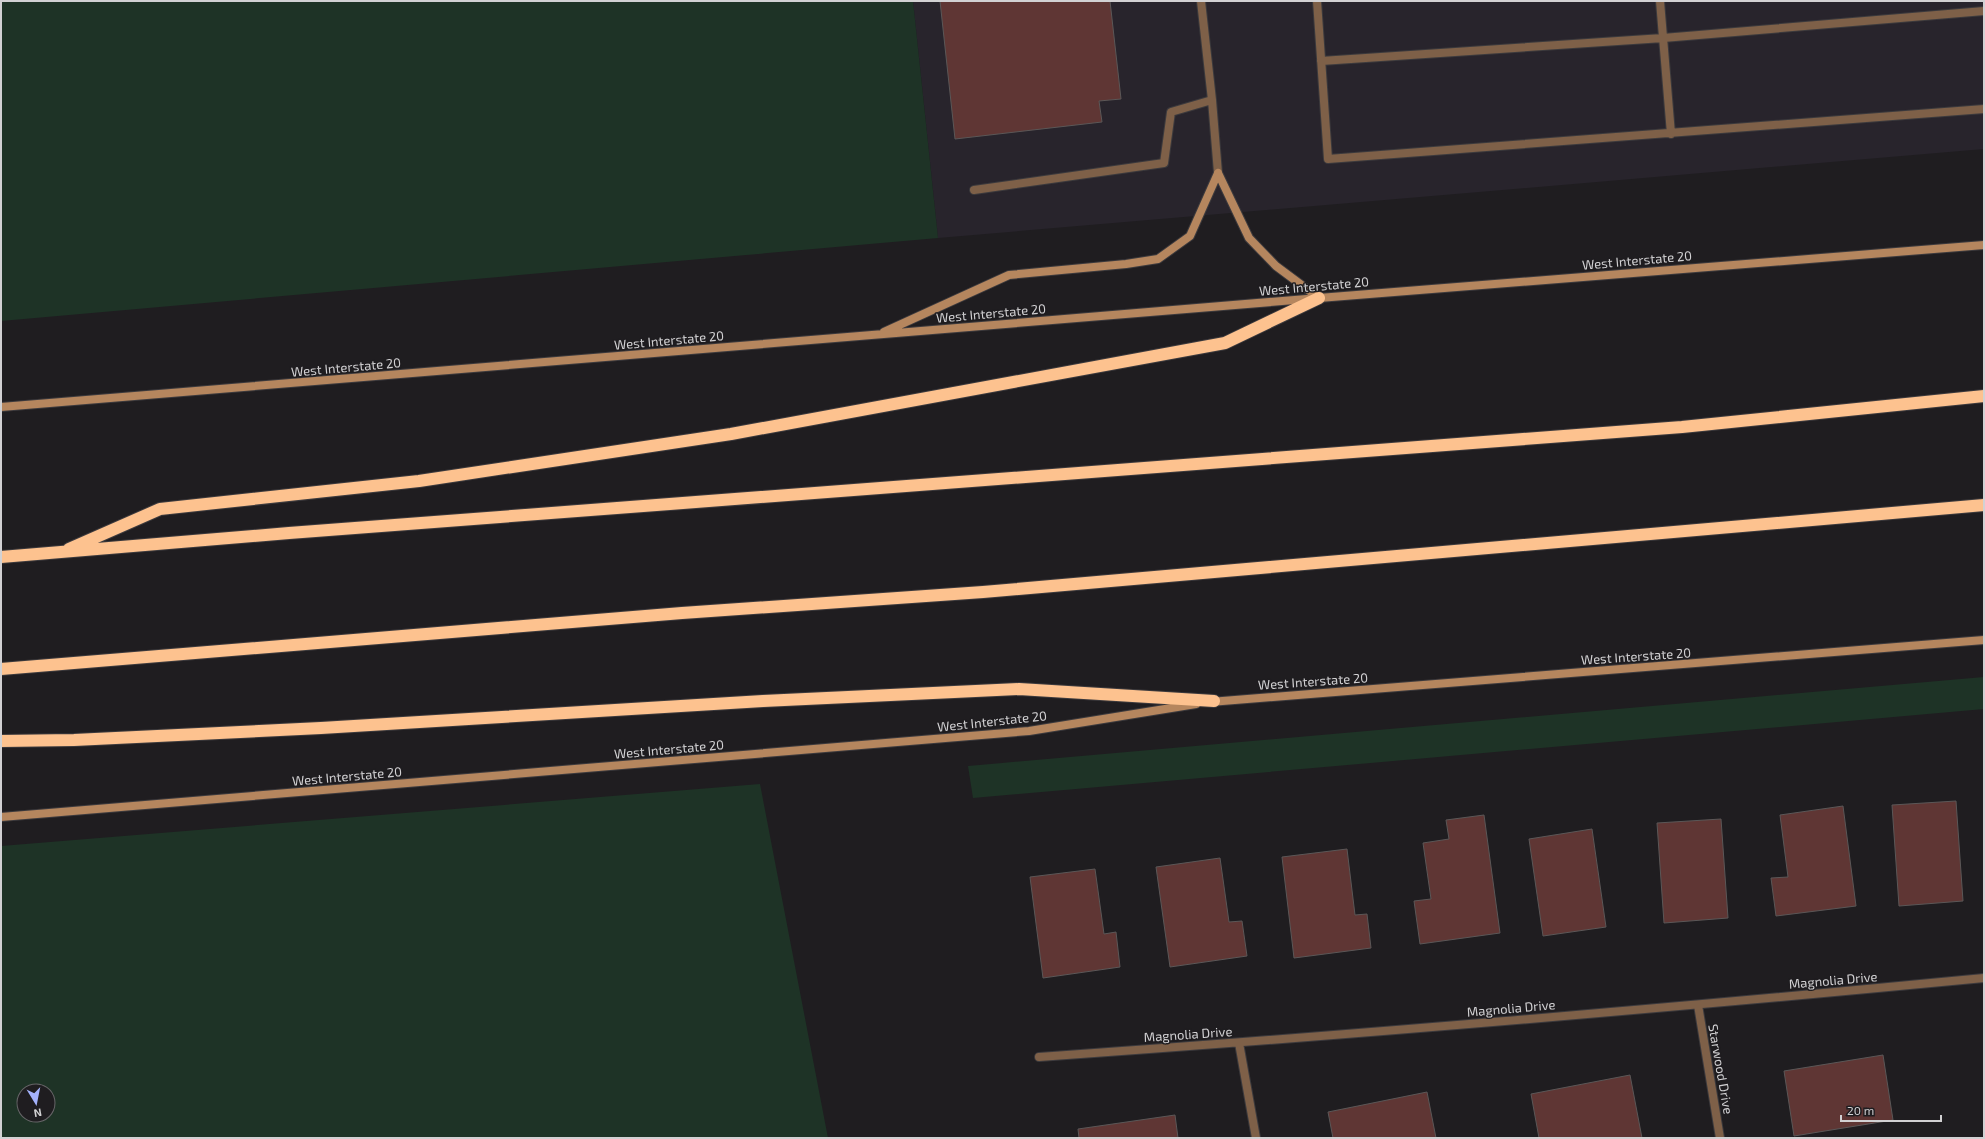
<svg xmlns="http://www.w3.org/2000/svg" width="1985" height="1139" viewBox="0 0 1985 1139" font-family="'Exo 2',sans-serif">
	<rect width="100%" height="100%" fill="#1f1d20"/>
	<!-- built -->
	<path fill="#28242c" d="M913,1H1984V149L938,238Z"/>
	<!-- green -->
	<path fill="#1e3326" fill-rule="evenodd" d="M1,1H913L938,238L1,321Z
		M1984,677V709L973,798L968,766Z
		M760,784L828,1138H1V846ZM24,1091H48V1115H24Z"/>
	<!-- building -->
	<path fill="#5f3634" stroke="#5b5757" d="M940,1H1110L1121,99L1099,101L1102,122L955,139Z
		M1956,801L1963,901L1899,906L1892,805Z
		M1843,806L1856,906L1776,916L1771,878L1788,877L1780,815Z
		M1484,815L1500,933L1420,944L1414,901L1431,899L1423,843L1449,839L1446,820Z
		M1721,819L1728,918L1664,923L1657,823Z
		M1592,829L1606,927L1543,936L1529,839Z
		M1347,849L1355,915L1367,914L1371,948L1294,958L1282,857Z
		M1220,858L1229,922L1242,921L1247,956L1170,967L1156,867Z
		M1095,869L1104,934L1116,932L1120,967L1043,978L1030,877Z
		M1883,1055L1893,1120L1794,1136L1784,1071Z
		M1630,1075L1642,1138H1539L1531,1094Z
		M1427,1092L1436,1138H1333L1328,1112Z
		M1175,1115L1178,1138H1079L1078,1129Z"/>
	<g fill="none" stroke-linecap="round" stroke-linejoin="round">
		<defs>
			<path id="lane" d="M1201,1L1212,100L1218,173
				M1317,1L1328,159L1984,109
				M1660,1L1671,134
				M1321,61L1663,38L1984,11
				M974,190L1164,163L1171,112L1212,100"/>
			<path id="street" d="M1698,1005L1720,1138
				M1239,1043L1256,1138
				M1039,1057C1354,1035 1669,1008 1984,978"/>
			<path id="secondary" d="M1218,173L1249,238L1276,266L1319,298
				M884,332L1009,275L1126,264L1158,259L1190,236L1218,173
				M1,407L1319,298L1984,245
				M1210,702L1984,640
				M1,817L1029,731L1196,704"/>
			<path id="highway" d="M69,549L160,509L419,481L731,434L1225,343L1319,298
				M1,557L289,533L1682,427L1984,396
				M1,669L682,613L983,592L1984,505
				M1,741L74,740L321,728L763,701L1019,689L1214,701"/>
		</defs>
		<!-- lane casing -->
		<use href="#lane" stroke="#3c3a3d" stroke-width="10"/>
		<!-- street casing -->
		<use href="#street" stroke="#3c3a3d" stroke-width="10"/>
		<!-- secondary casing -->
		<use href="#secondary" stroke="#3c3a3d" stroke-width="10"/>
		<!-- highway casing -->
		<use href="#highway" stroke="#3c3a3d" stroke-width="14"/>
		<!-- lane -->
		<use href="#lane" stroke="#7e6048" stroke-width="8"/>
		<!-- street -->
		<use href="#street" stroke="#7e6048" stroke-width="8"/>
		<!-- secondary -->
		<use href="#secondary" stroke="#b5865e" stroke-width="8"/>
		<!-- highway -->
		<use href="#highway" stroke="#fdc28f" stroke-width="12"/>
	</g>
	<g text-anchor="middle" stroke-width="3" stroke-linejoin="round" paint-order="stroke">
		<!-- street labels -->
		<g font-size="13" fill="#d2d1d3" stroke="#1f1d20">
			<text transform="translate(1637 260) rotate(-5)" y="5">West Interstate 20</text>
			<text transform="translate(1314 286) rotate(-5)" y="5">West Interstate 20</text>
			<text transform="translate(991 313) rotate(-5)" y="5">West Interstate 20</text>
			<text transform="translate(669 340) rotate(-5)" y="5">West Interstate 20</text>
			<text transform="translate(346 367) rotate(-5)" y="5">West Interstate 20</text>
			<text transform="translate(1636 656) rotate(-4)" y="5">West Interstate 20</text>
			<text transform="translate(1313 681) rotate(-4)" y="5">West Interstate 20</text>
			<text transform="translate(992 721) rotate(-6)" y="5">West Interstate 20</text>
			<text transform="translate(669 749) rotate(-5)" y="5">West Interstate 20</text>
			<text transform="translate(347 776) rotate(-5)" y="5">West Interstate 20</text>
			<text transform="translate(1833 980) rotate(-5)" y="5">Magnolia Drive</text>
			<text transform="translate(1511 1008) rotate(-5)" y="5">Magnolia Drive</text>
			<text transform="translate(1188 1034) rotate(-4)" y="5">Magnolia Drive</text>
			<text transform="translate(1721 1069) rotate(80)" y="5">Starwood Drive</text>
		</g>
	</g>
	<!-- border -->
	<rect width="1985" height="1139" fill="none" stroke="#d2d1d3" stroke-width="4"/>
	<!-- north arrow -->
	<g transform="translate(36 1103) rotate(170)"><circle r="19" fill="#1f1d20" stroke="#676568"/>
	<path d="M0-3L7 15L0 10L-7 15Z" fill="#a4b2fc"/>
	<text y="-6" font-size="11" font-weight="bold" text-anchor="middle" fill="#d2d1d3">N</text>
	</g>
	<!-- scale -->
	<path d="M1841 1115v6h100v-6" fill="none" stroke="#d2d1d3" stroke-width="2"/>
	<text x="1847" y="1115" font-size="12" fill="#d2d1d3" stroke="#1f1d20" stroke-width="3" paint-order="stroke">20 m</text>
</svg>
